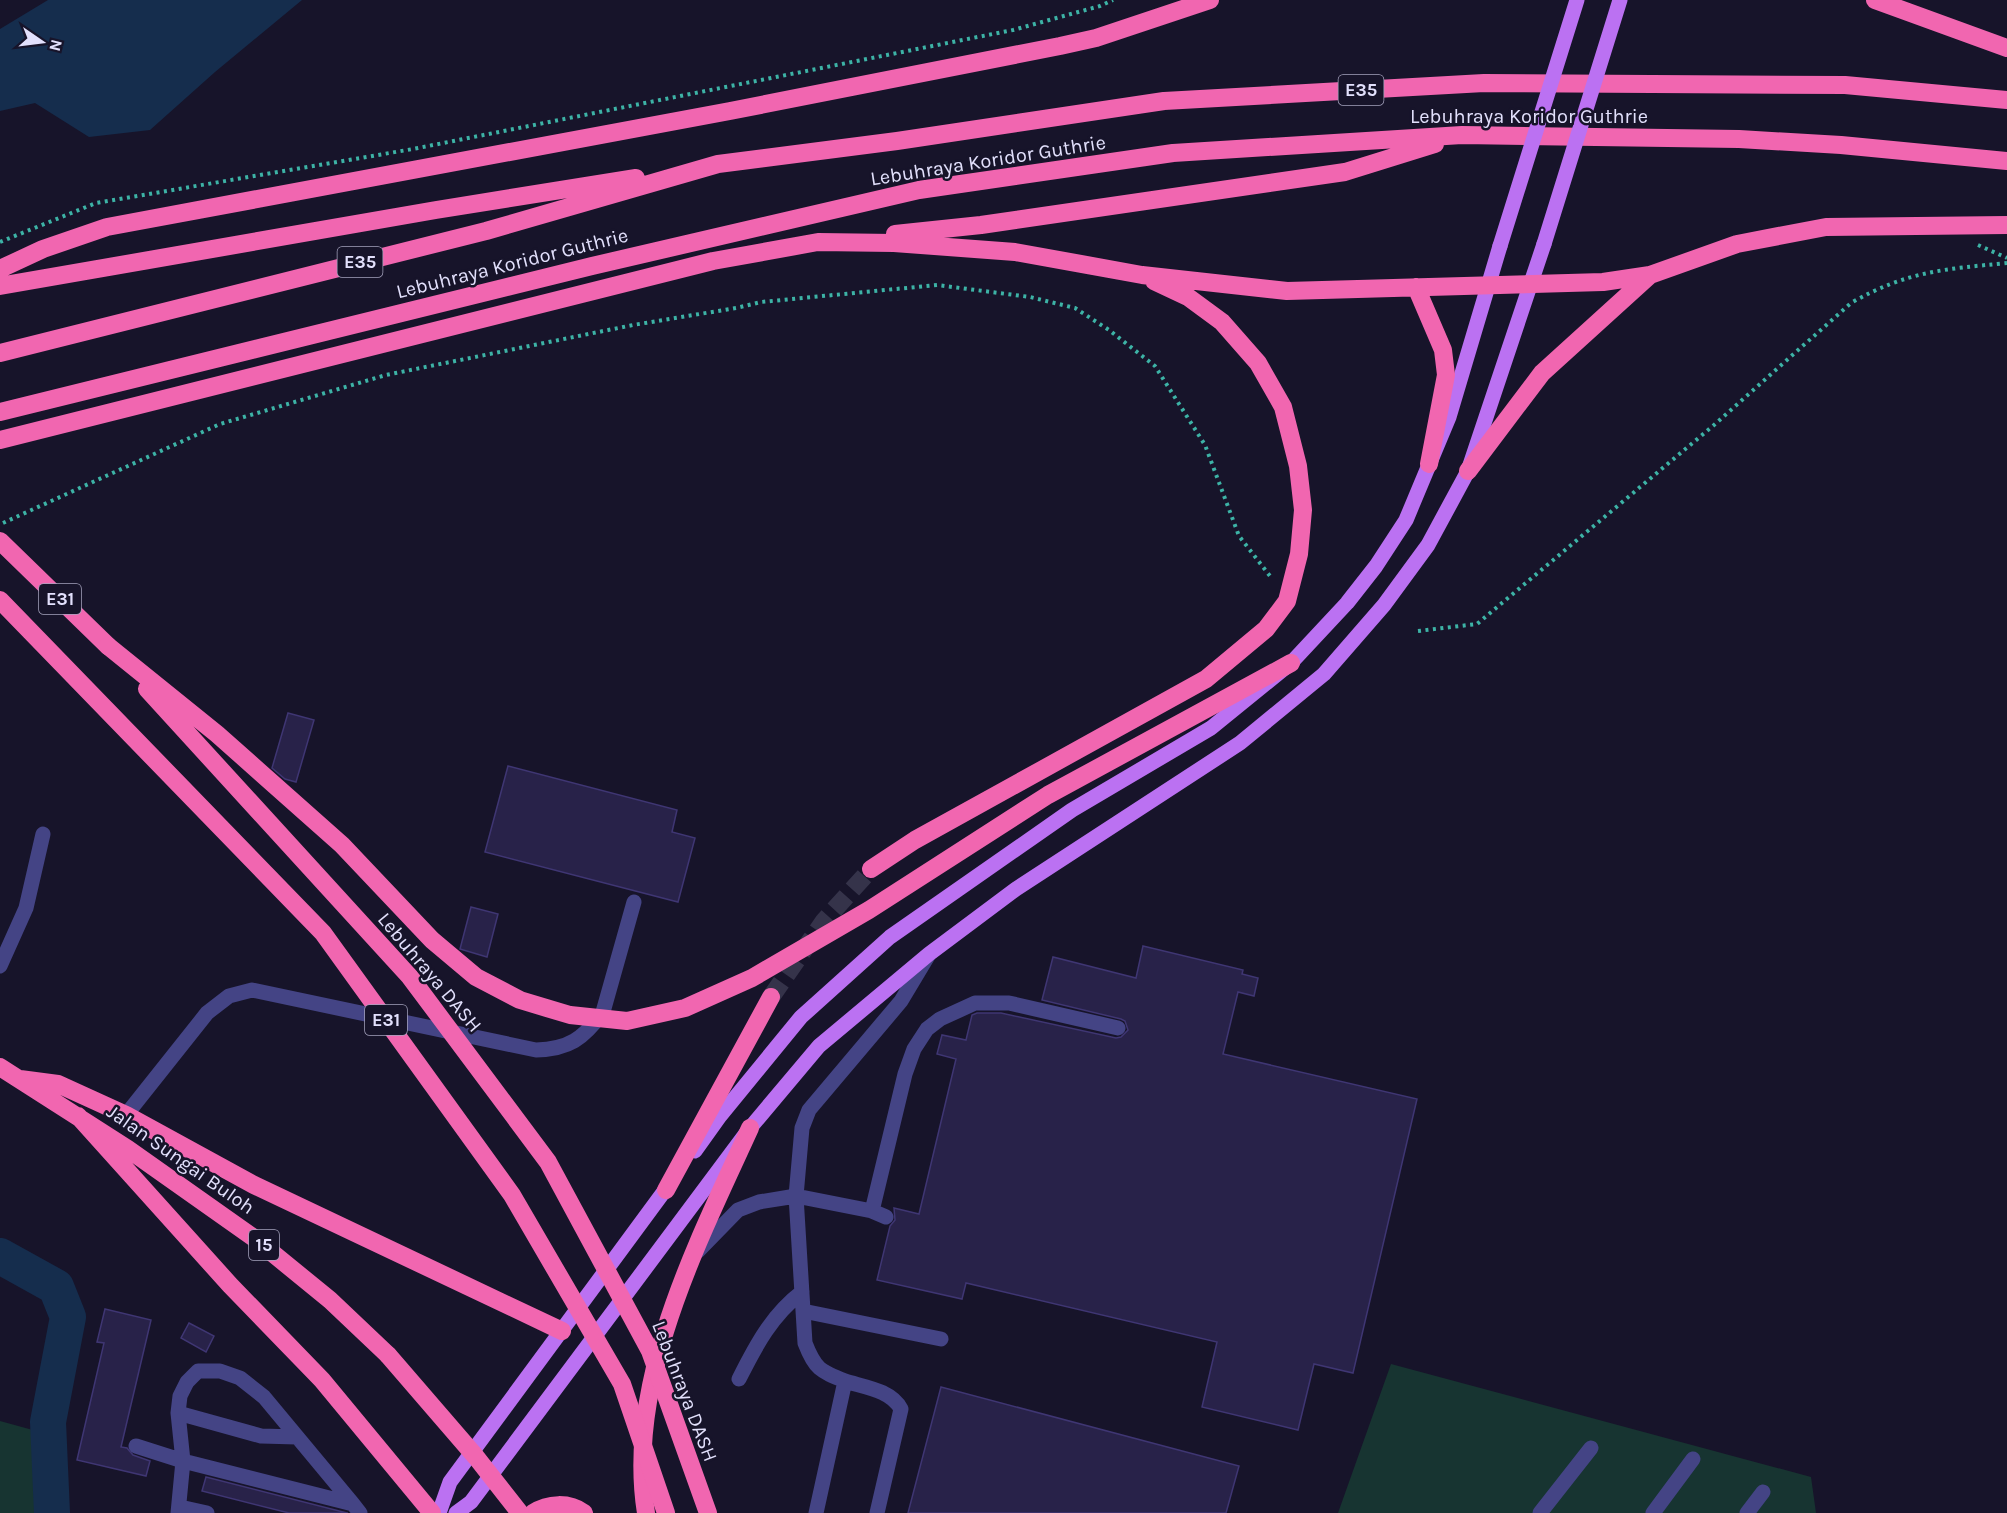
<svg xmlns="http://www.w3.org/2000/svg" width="2007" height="1513" viewBox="0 0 2007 1513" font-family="Karla,sans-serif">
	<rect width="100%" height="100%" fill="#17142a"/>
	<!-- green -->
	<path fill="#173431" d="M1391,1364L1811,1477L1816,1513H1338Z
		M0,1421L40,1432V1513H0Z"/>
	<!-- water -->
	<path fill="#152d4d" d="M48,0H302L215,72L150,130L89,137L35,103L0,111V29Z"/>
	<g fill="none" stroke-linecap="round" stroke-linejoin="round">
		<!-- river -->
		<path stroke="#152d4d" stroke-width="36" d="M0,1256L56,1287L68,1317L48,1422L52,1513"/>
	</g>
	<!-- building -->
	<path fill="#282249" stroke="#3f3673" stroke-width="1.5" d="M288,713L314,720L296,782L285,779L272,768Z
		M508,766L677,810L672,832L695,838L678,902L485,852Z
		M471,907L498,914L487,957L460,949Z
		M1143,946L1243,970L1242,974L1258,978L1254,996L1238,992L1223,1054L1417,1099L1353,1373L1314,1364L1298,1430L1202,1407L1217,1342L966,1283L962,1299L877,1280L890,1226L895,1220L894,1208L919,1214L956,1059L937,1054L942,1035L966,1040L972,1015L977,1013H1001L1116,1038L1121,1037L1128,1030L1125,1021L1121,1019L1042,1000L1053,957L1136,978Z
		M105,1309L151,1320L121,1447L127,1448L133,1455L150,1461L146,1476L77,1460L104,1343L97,1342Z
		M189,1323L214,1336L206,1352L181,1338Z
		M941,1387L1239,1466L1226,1513H908Z
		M206,1477L347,1513H348H289L202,1491Z"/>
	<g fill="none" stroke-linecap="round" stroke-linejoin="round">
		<!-- highway-tunnel -->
		<path stroke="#35334a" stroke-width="18" stroke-dasharray="18 9" stroke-linecap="butt" d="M771,997L824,921L871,869"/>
		<!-- path -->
		<path stroke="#3db3a6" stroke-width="4" stroke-dasharray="3 4.5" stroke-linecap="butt" d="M0,242L96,203L413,149L1013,30L1100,6L1113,0
			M1978,245L2007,258
			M3,523L220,424L386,375L633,325L736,308L761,302L937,285L1030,297L1075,308L1109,330L1155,366L1205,445L1239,536L1270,576
			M1418,631L1477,624L1714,425L1851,303C1907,271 1945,269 2007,263"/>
		<!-- minor -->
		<path stroke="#444485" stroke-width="15" d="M0,966L26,908L43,834
			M126,1115L207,1013L229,996L252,990L536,1050C569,1049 583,1039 603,1012L634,902
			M872,1211L905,1074L914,1049L927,1029L940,1019L975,1003H1009L1118,1028
			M698,1251L738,1210L759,1202L796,1196L872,1211L886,1217
			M803,1311L941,1339
			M739,1379C756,1345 772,1315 802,1292
			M845,1381C864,1387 891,1390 901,1409L877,1513
			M178,1413L261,1436L297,1437
			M136,1446L183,1461L353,1504L360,1513
			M180,1507L207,1513
			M178,1513L183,1461L178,1413L180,1396L187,1382L198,1371H220L240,1378L264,1397L353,1504
			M816,1513L845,1381C820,1371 815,1369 805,1343L796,1196L802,1128L809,1110L901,1001L928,956
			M1540,1513L1591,1448
			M1653,1513L1693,1459
			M1747,1513L1763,1492"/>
		<!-- major -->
		<path stroke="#bb71f2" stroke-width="15" d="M695,1151L720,1116L801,1017L890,937L1072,810L1211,728L1291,663L1347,603L1376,566L1406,520L1449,417L1500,246
			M439,1513L450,1482L671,1182
			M456,1513L471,1502L750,1128L819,1046L929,954L1016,889L1240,743L1324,674L1384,605L1428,545L1468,471L1544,244"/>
		<!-- highway -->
		<path stroke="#f166b0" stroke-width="18" d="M1875,0L2007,48
			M895,234L981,225L1345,172L1435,144
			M0,269L43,249L107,227L730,111L1060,46L1096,38L1210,0
			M0,286L436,210L636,178
			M1416,287L1443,350L1446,375L1429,464
			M0,353L486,231L718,164L897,141L1164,101L1484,83L1845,85L2007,100
			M0,412L592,266L919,190L1173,153L1462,135L1739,139L1841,145L2007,161
			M0,440L713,261L818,242L894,243L1015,252L1142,275L1287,291L1603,282L1650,275L1737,244L1826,227L2007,225
			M1468,471L1542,373L1650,275
			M0,541L108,646
			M871,869L915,840L1206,679L1266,629L1287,601L1299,554L1303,510L1298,466L1283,407L1258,363L1222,322L1188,297L1154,281
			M0,1067L128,1149L254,1238L330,1300L388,1355
			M20,1079L58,1084L126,1115L254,1185L562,1331
			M78,1116L230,1285L322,1380L432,1513
			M666,1190L771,997
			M533,1513C548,1503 569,1502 584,1513
			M646,1513C625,1383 697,1244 750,1128"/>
		<!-- major-bridge -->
		<path stroke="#bb71f2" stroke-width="15" d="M1544,244L1620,0
			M1500,246L1577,0"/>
		<!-- highway-bridge -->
		<path stroke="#f166b0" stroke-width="18" d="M0,600L323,933L512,1195L622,1384L666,1513
			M108,646L217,734L342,845L432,940L476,977L520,1000L570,1015L627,1021L685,1008L752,978L869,910L1048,795L1291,663
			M147,689L410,977L548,1162L650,1351L708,1513
			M388,1355L476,1457L520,1513"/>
	</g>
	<g text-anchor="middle" stroke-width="5" stroke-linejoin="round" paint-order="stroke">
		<!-- shield labels -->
		<g fill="#17142a" stroke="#a5a3bd" stroke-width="1.5">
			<rect x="1338.5" y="75" width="45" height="30" rx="4.5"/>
			<rect x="337.5" y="247" width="45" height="30" rx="4.5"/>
			<rect x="39" y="584" width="42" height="30" rx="4.5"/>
			<rect x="365" y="1005" width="42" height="30" rx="4.5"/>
			<rect x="249" y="1230" width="30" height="30" rx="4.5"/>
		</g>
		<g font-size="18" font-weight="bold" fill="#e2e0fc">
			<text x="1361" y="96">E35</text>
			<text x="360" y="268">E35</text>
			<text x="60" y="605">E31</text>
			<text x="386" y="1026">E31</text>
			<text x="264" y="1251">15</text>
		</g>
		<!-- street labels -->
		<g font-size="20" fill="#e2e0fc" stroke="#17142a">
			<text x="1529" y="123">Lebuhraya Koridor Guthrie</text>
			<text transform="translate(988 160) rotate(-9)" y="7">Lebuhraya Koridor Guthrie</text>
			<text transform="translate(512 263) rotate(-14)" y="7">Lebuhraya Koridor Guthrie</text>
			<text transform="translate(430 972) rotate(50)" y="7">Lebuhraya DASH</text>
			<text transform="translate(181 1159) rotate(35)" y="7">Jalan Sungai Buloh</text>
			<text transform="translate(685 1391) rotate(69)" y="7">Lebuhraya DASH</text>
		</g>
	</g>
	<!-- north arrow -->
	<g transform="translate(42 42) rotate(104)" stroke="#17142a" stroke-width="4.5" paint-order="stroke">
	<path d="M0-4.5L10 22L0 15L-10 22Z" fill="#e2e0fc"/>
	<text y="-9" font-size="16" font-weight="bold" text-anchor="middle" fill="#e2e0fc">N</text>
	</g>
</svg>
